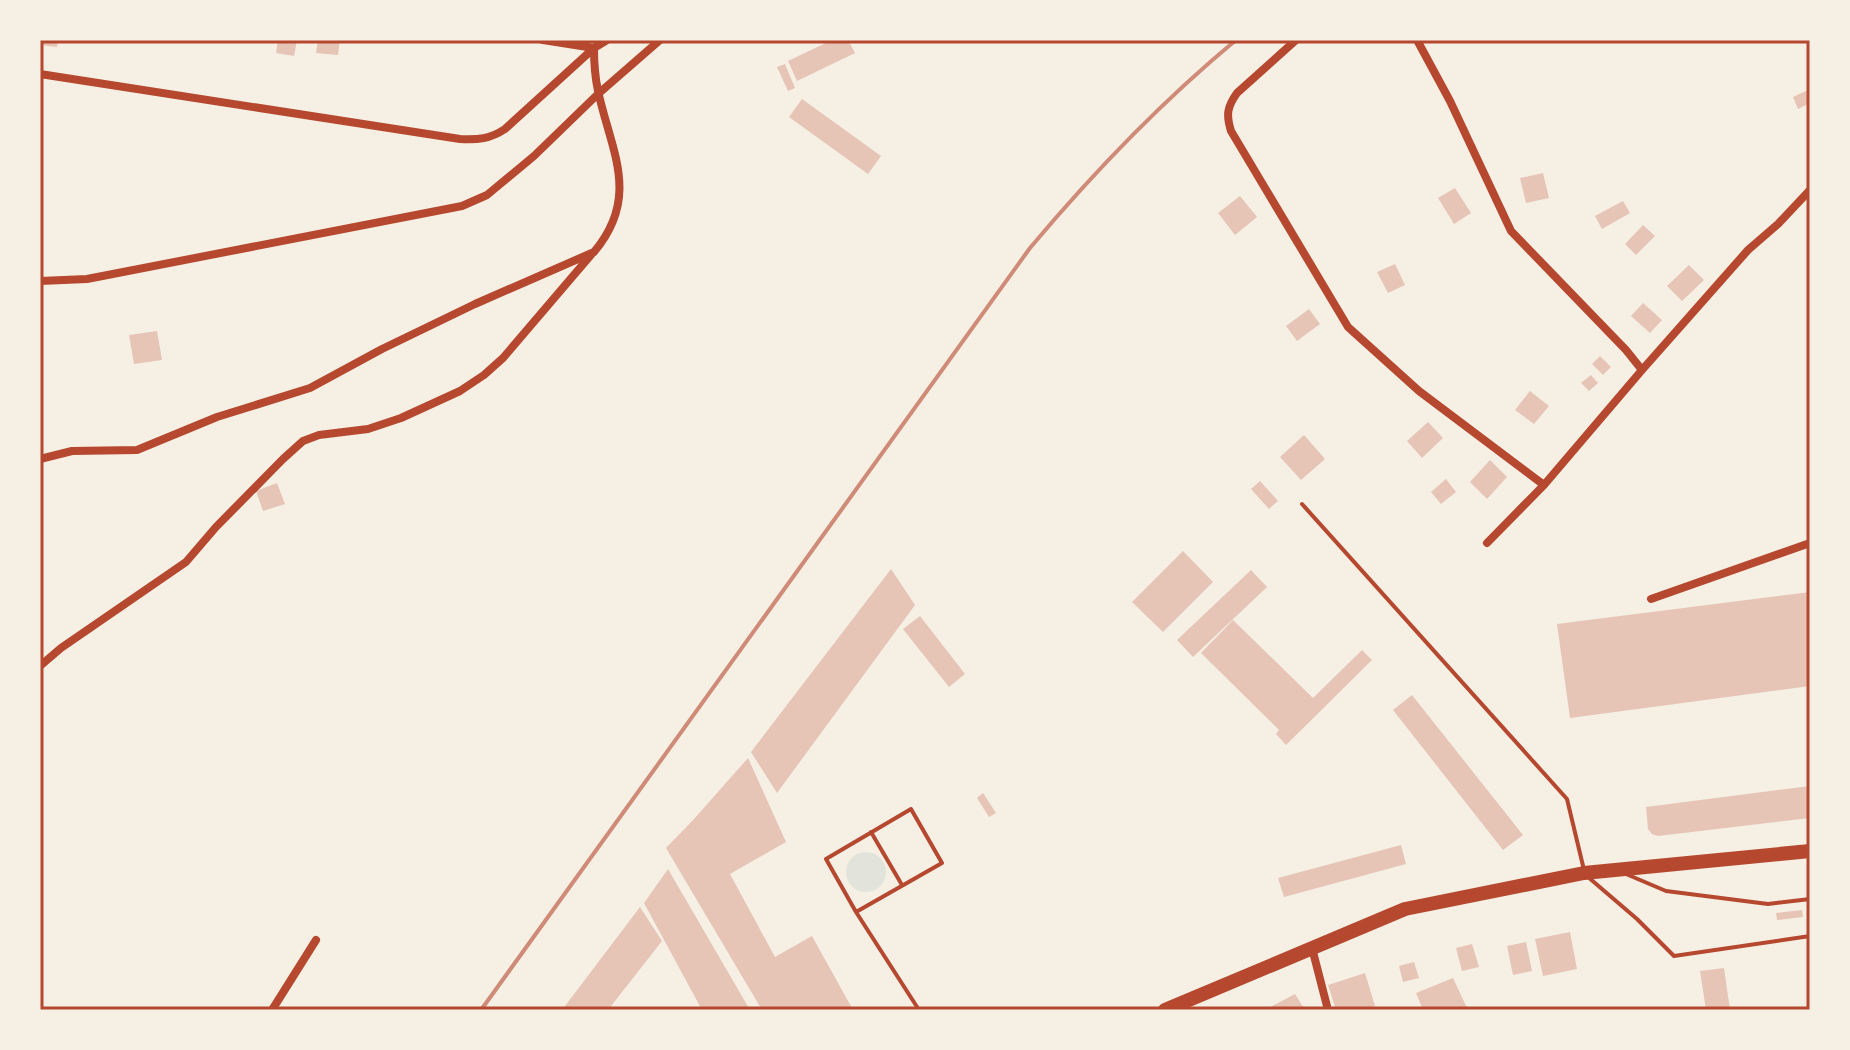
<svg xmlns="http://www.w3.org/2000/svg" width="1850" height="1050" viewBox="0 0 1850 1050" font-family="Overpass,sans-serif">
	<rect width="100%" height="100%" fill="#f6efe4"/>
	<!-- green -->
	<path fill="#e2e4dc" d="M846 872a20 20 0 1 1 40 0a20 20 0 1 1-40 0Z"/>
	<!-- building -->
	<path fill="#e6c5b7" d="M40,40H58L57,47L40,45Z
		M278,40H297L294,56L276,53Z
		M318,40H340L338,55L316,53Z
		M832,40H848L855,53L797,81L788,61Z
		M785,64L795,88L788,91L777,67Z
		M1810,89V103L1798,109L1793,97Z
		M802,99L881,156L868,174L789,117Z
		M1543,173L1549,198L1526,203L1520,178Z
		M1455,188L1471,213L1454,224L1438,198Z
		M1240,196L1257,217L1235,235L1218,213Z
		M1623,201L1630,213L1602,229L1595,216Z
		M1643,225L1655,236L1636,255L1625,244Z
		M1395,264L1405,285L1388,293L1377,272Z
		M1689,265L1704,280L1682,301L1667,286Z
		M1643,303L1662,320L1650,333L1631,316Z
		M1309,309L1320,324L1297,341L1286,326Z
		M157,331L162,360L134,364L129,335Z
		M1600,356L1611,367L1603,375L1592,364Z
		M1591,375L1598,383L1589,391L1581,383Z
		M1530,391L1549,406L1534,424L1515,410Z
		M1428,422L1443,438L1422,458L1407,441Z
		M1304,435L1325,459L1301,480L1280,457Z
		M1490,460L1507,477L1487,499L1470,482Z
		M1446,479L1456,492L1441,504L1431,492Z
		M1260,481L1278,501L1269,509L1251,489Z
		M277,483L285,504L263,511L256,491Z
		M1183,551L1213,582L1163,632L1132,602Z
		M891,569L915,605L777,793L751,752Z
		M1251,570L1267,587L1193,657L1177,640Z
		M1810,592V686L1570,718L1557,624Z
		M920,616L965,674L949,687L903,629Z
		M1233,620L1313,698L1362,650L1372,660L1286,745L1276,734L1279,730L1201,653Z
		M1412,695L1523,835L1503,850L1393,710Z
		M748,758L786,842L730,874L775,957L812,936L853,1010H762L666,848L694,819Z
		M1810,786V818L1658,836L1652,834L1648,829L1646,807Z
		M983,793L996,813L989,817L977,798Z
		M1401,845L1406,864L1284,897L1278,878Z
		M668,869L750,1010H702L644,903Z
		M640,907L662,941L608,1010H562Z
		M1802,910L1803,917L1777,920L1776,913Z
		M1570,932L1577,969L1543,976L1535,939Z
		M1526,942L1532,971L1513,975L1507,946Z
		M1472,944L1479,967L1462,971L1456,948Z
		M1414,962L1419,978L1403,982L1399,966Z
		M1724,968L1730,1010H1706L1700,971Z
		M1365,973L1375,1006L1363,1010H1336L1328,985Z
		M1453,978L1468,1010H1423L1416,993Z
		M1295,994L1305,1010H1265Z"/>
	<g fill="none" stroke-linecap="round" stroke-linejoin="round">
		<!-- service -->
		<path stroke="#b5482f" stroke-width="4" d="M1302,504L1567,799L1584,870
			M871,832L902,885
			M1626,874L1666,891L1768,904L1810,899
			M1588,877L1637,919L1674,956L1810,936
			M856,912L942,863L911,809L826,859L856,912L919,1010"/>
		<!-- minor -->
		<path stroke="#b5482f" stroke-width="8" d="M1296,40L1237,93C1227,107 1226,115 1231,131L1348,327L1419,391L1544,485
			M1417,40L1450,101L1511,231L1626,350L1642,370
			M40,74L460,139C478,140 490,139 505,129L594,48L607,40
			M40,281L87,279L462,206L487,195L534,156L598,94L660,40
			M40,459L72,451L137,450L217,417L310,388L382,349L475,304L594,252C641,196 611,151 598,91C595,77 594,63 594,48L543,40
			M1487,543L1544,485L1642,370L1748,250L1778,224L1810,190
			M1651,599L1810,543
			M40,666L61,648L186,562L216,527L283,459L303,441L319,435L368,429L401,418L460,391L484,375L503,358L591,255
			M1312,948L1328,1010
			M272,1010L316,940"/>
		<!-- primary -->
		<path stroke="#b5482f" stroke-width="14" d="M1165,1010L1405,909L1584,873L1810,851"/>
		<!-- rail -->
		<path stroke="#cf8b77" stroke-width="4" d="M481,1010L1030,248C1093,173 1160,103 1236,40"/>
	</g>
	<!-- border -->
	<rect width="1850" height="1050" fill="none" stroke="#f6efe4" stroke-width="84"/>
	<rect x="42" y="42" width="1766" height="966" fill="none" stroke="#b5482f" stroke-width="3"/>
</svg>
